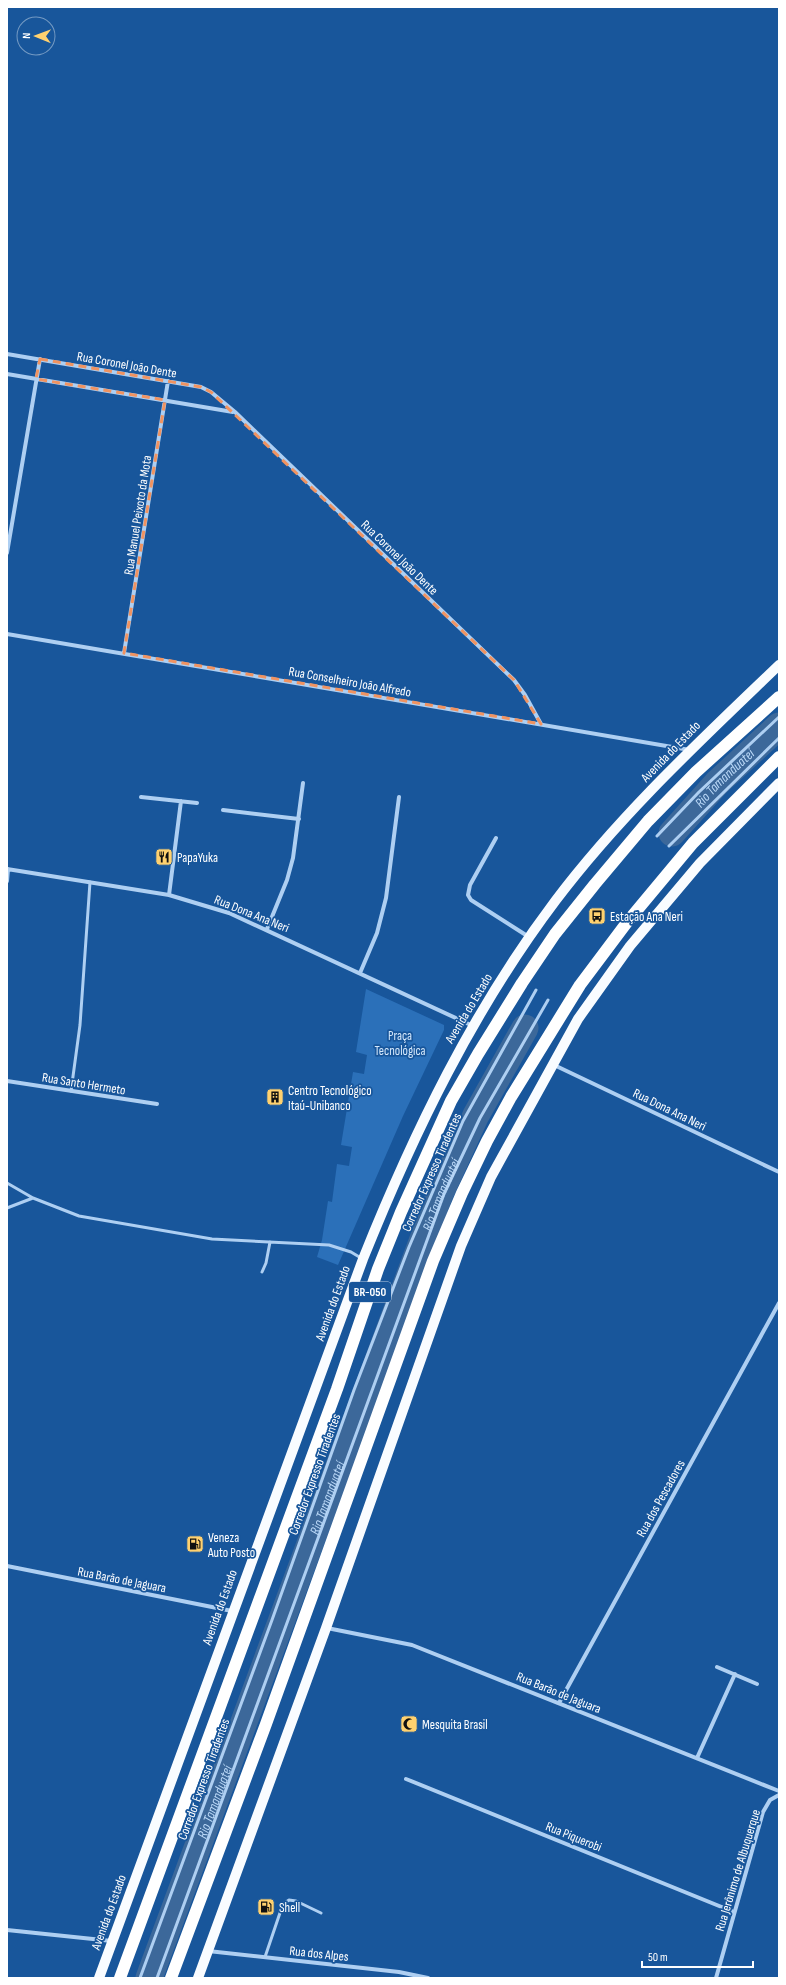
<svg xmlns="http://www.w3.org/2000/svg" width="786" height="1985" viewBox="0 0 786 1985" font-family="'Sofia Sans Condensed',sans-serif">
	<rect width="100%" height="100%" fill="#18569b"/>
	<!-- green -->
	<path fill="#2b70b9" d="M366,989L444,1025V1030L403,1116L338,1265L317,1257L322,1240L328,1201L332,1202L337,1164L349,1166L352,1147L341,1145L353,1072L364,1074L367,1055L356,1052Z"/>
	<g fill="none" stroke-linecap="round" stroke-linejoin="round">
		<!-- river -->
		<g stroke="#3c689a" stroke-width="27">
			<path id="s1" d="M672,833L717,783L779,726"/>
			<path id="s2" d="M149,1978L439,1196L476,1115L525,1028"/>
		</g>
		<!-- lane -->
		<path stroke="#aecff2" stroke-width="3" d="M657,836L699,792L779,717
			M669,846L779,738
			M71,1091L80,1025L90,882
			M7,1183L33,1198L79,1216L212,1239L329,1245L351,1252L361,1258
			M7,1208L33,1198
			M262,1272L266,1263L270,1242
			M265,1957L283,1904L289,1900L296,1901L321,1913
			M140,1978L272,1620L354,1390L409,1247L463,1121L536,990
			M157,1978L444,1194L480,1118L548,1000"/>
		<!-- street -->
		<path stroke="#aecff2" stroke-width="4" d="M7,354L201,387L211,392L235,412L514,680L525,695L541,724
			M7,374L233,412
			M7,553L40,359
			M7,634L690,750
			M124,653L168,381
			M141,797L197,803
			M223,810L299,819
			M496,838L470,885L468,895L471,900L529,937
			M7,869L169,895L229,913L473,1026
			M7,881L8,869
			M169,895L181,801
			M267,929L287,880L293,858L303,783
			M360,973L377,933L386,898L399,797
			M554,1065L779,1172
			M7,1081L157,1104
			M7,1566L232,1611
			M327,1628L412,1645L779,1791
			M717,1667L757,1684
			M559,1703L779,1303
			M697,1758L735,1674
			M406,1779L734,1912
			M7,1930L112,1941
			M208,1951L399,1972L428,1978
			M716,1978L763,1812L770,1800L779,1795"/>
		<!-- primary -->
		<path stroke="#f9fcff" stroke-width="10" d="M99,1978L363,1259C414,1132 473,1010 556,900C621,814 701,740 779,665
			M198,1978L326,1628L461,1246L491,1177L578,1019L630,946L700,863L779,783"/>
		<!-- highway -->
		<path stroke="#fff" stroke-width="12" d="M120,1978L337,1389L378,1269L401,1212L451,1101L478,1054L522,983L555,934L595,884L648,821L696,772L779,697
			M171,1978L266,1724L433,1261L462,1193L487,1141L511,1097L580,985L628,921L693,843L779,757"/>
	</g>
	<!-- marked area -->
	<path fill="none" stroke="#f09361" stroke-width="3" stroke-dasharray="8 5" stroke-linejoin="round" d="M40,359L201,387L211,392L514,680L541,724L124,653L165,400L36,379Z"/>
	<!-- icons -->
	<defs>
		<symbol id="restaurant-square" viewBox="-11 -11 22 22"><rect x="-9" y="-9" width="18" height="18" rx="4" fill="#ffd16f" stroke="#18569b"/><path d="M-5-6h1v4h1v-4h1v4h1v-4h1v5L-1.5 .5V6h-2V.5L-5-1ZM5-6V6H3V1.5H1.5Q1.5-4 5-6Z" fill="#111"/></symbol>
		<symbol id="bus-square" viewBox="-11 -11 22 22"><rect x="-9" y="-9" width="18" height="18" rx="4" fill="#ffd16f" stroke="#18569b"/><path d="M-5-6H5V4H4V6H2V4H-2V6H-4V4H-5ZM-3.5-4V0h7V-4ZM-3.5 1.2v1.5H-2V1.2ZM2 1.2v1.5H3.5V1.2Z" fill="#111"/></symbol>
		<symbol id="building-square" viewBox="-11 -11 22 22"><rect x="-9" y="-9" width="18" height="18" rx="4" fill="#ffd16f" stroke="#18569b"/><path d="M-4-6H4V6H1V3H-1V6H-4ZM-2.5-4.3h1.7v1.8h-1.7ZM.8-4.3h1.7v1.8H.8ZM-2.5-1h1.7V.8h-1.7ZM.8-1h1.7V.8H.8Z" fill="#111"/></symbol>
		<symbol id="fuel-square" viewBox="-11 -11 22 22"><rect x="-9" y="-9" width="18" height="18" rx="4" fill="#ffd16f" stroke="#18569b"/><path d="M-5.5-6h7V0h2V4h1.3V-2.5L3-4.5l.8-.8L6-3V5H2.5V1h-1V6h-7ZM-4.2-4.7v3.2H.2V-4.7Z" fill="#111"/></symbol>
		<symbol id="mosque-square" viewBox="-11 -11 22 22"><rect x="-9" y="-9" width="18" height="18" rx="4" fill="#ffd16f" stroke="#18569b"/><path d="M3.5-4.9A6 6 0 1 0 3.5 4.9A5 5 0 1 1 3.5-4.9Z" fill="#111"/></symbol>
	</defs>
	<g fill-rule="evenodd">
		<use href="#restaurant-square" x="154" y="847" width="20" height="20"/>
		<use href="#bus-square" x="587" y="906" width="20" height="20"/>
		<use href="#building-square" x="265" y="1087" width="20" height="20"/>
		<use href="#fuel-square" x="185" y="1534" width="20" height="20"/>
		<use href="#mosque-square" x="399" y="1714" width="20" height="20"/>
		<use href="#fuel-square" x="256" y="1897" width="20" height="20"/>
	</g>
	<g text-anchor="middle" stroke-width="3.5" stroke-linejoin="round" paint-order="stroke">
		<!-- shield labels -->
		<rect fill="#18569b" stroke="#bacce1" stroke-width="1" x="349" y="1282" width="42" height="20" rx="3"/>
		<g font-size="12" font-weight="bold" fill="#fff">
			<text x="370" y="1296">BR-050</text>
		</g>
		<!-- street labels -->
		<g font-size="13" fill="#fff" stroke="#18569b">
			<text transform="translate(127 364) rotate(10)" y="5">Rua Coronel João Dente</text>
			<text transform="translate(137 515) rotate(-81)" y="5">Rua Manuel Peixoto da Mota</text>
			<text transform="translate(400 557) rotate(44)" y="5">Rua Coronel João Dente</text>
			<text transform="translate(350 681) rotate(10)" y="5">Rua Conselheiro João Alfredo</text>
			<text transform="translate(670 751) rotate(-46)" y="5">Avenida do Estado</text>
			<text transform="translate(252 913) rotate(22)" y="5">Rua Dona Ana Neri</text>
			<text transform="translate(468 1008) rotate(-59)" y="5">Avenida do Estado</text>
			<text transform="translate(84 1083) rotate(9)" y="5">Rua Santo Hermeto</text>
			<text transform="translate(670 1109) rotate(26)" y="5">Rua Dona Ana Neri</text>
			<text transform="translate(431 1172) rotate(-66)" y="5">Corredor Expresso Tiradentes</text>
			<text transform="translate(332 1303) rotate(-70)" y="5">Avenida do Estado</text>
			<text transform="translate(314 1474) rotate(-70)" y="5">Corredor Expresso Tiradentes</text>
			<text transform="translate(660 1498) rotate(-61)" y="5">Rua dos Pescadores</text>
			<text transform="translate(122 1579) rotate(11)" y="5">Rua Barão de Jaguara</text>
			<text transform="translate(219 1607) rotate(-70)" y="5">Avenida do Estado</text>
			<text transform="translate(559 1692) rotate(22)" y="5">Rua Barão de Jaguara</text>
			<text transform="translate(203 1779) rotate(-70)" y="5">Corredor Expresso Tiradentes</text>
			<text transform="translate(574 1836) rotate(22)" y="5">Rua Piquerobi</text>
			<text transform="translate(737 1870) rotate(-73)" y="5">Rua Jerônimo de Albuquerque</text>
			<text transform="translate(108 1912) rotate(-70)" y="5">Avenida do Estado</text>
			<text transform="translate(319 1953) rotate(6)" y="5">Rua dos Alpes</text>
		</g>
		<!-- poi labels -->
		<g font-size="13" fill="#fff" stroke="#18569b" text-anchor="start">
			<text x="177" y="862">PapaYuka</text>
			<text x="610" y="921">Estação Ana Neri</text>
			<text x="288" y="1095">Centro Tecnológico<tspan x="288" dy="15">Itaú-Unibanco</tspan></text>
			<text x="208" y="1542">Veneza<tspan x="208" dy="15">Auto Posto</tspan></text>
			<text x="422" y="1729">Mesquita Brasil</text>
			<text x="279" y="1912">Shell</text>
		</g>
		<!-- park labels -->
		<g font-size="13" fill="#d6e9fc" stroke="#18569b">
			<text x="400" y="1040">Praça<tspan x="400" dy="15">Tecnológica</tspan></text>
		</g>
		<!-- water labels -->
		<g font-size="14" font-style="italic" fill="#bbd9f8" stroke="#18569b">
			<text dy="5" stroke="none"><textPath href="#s1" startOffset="76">Rio Tamanduateí</textPath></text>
			<text dy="5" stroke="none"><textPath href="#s2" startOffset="836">Rio Tamanduateí</textPath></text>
			<text dy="5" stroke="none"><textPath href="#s2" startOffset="512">Rio Tamanduateí</textPath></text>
			<text dy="5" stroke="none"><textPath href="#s2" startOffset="188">Rio Tamanduateí</textPath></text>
		</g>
	</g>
	<!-- border -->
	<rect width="786" height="1985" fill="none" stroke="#ffffff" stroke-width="16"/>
	<!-- north arrow -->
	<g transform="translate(36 36) rotate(271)"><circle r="19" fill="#18569b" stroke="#749ac3"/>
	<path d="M0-3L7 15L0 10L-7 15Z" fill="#ffd16f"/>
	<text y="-6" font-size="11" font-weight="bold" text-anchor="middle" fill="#ffffff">N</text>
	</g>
	<!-- scale -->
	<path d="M642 1961v6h111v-6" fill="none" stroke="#ffffff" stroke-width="2"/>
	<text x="648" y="1961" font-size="12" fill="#ffffff" stroke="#18569b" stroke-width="3" paint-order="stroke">50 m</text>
</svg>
